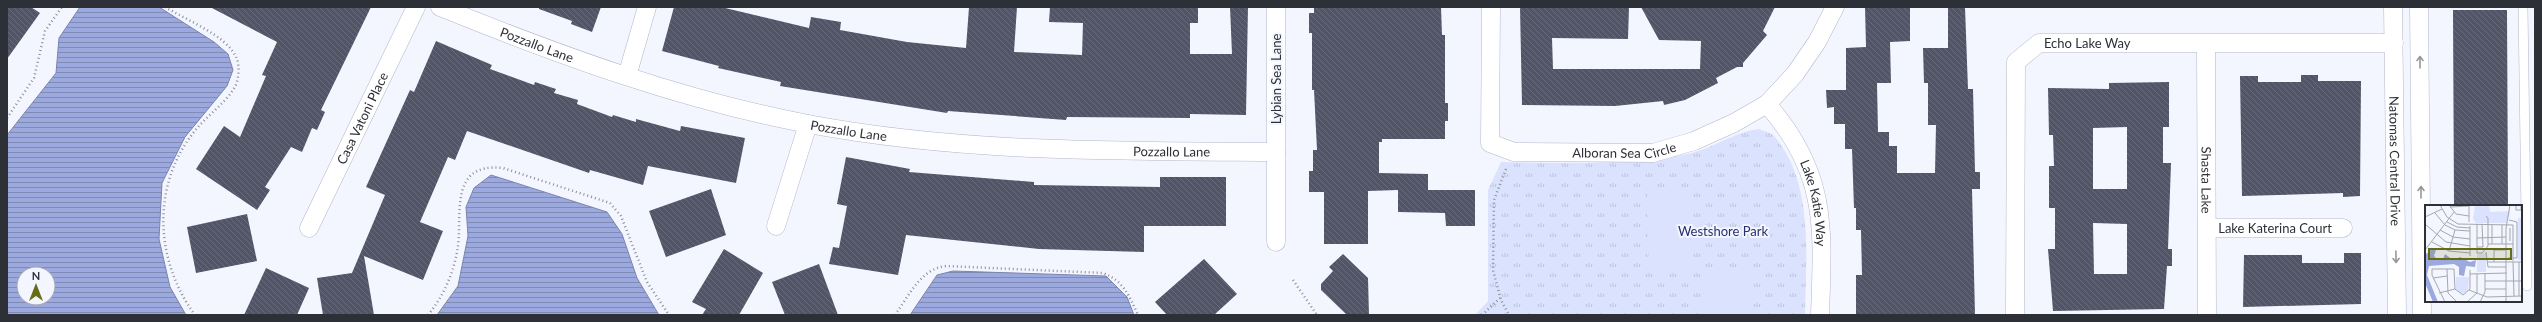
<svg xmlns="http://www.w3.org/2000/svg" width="2542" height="322" viewBox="0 0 2542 322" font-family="Lato,sans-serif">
	<defs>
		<pattern id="park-tufts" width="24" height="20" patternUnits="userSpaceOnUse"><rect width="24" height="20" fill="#dbe2fe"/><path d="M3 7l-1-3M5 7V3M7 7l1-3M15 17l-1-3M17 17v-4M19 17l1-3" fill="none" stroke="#bcc2da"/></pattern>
		<pattern id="water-rules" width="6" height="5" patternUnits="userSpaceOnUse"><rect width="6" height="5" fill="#9ca9de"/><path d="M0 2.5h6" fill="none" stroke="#808ab5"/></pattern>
		<pattern id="building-back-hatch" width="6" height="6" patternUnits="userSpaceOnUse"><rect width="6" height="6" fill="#515567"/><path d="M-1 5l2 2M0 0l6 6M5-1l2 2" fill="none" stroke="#676b79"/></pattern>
	</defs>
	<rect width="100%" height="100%" fill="#f4f6ff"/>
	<!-- park -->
	<path fill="url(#park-tufts)" d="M1759,129C1764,131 1772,133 1775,137C1814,183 1806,259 1805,315H1475L1488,301V190L1501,162C1563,163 1626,165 1687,154C1713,149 1733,132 1759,129Z"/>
	<!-- garden -->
	<path fill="#dbe2fe" d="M1692,188L1693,270L1649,271L1647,189Z
		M1752,271L1754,315H1702L1700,273Z"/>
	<!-- water -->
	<path fill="url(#water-rules)" stroke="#7b85ac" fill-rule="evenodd" d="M80,7H159L214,42L228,54L233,70L227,86L185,137L162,183L159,239L170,287L186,315H7V135L56,73L59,38ZM24,274H48V298H24Z
		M491,175L607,212L622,234L637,278L659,315H437L458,286L468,236L466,207L474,188Z
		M953,271L1106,276L1127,297L1134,315H910L937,275Z"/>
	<!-- building -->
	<path fill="url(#building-back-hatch)" fill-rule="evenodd" d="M7,7H31L40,13L7,59Z
		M210,7H371L321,110L325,112L317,130L312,128L302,152L291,147L265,187L270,190L257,210L196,169L224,126L240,137L266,76L262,75L277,42Z
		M539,7H601L592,32L571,24L572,21L539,9Z
		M674,7H721L809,28L811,17L841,22L840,30L907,42L966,48L969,7H1017L1014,52L1082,55L1083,23L1049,22L1050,7H1198V23H1190V54H1232L1230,7H1248L1246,115L1190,114V118L1067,117L1066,120L948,111L947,113L780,86L781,82L718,68L719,66L662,51Z
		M1314,7H1441L1442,35H1445V103H1448V121H1445V139H1382V142H1379V173L1428,174V190H1475V226H1446L1445,213L1398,212V190L1368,191V244H1324V192H1309V171H1313V150H1317L1314,90H1312V33H1309V13H1314Z
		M1520,7H1629L1628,39L1552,38L1553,69H1700L1701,41L1659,40L1641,7H1775L1763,31L1767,35L1743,63V67H1737L1716,78L1718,83L1685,100L1664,105L1663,101L1615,106L1522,105Z
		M1865,7H1910V41L1890,42L1891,83H1877L1878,132H1889V146H1897V173H1935L1936,125H1928V83H1924L1923,48H1948V7H1965L1968,89H1973L1975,172H1980V189H1972L1975,315H1856V275H1862L1861,230H1856V208H1854L1852,149H1845V124H1834V107L1827,108L1826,90H1846V48L1866,47Z
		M2453,10H2507L2508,206H2454Z
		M436,41L492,65L490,69L534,85L535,82L556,89L554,93L578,100L577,104L612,117L613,115L636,122V119L680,131L681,126L745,138L736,183L648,166L643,185L590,170L589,173L467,131L455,160L448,157L420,222L443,231L423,280L364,256L374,315H323L317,278L352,273L385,195L366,187L410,90L414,92Z
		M2301,75H2318V81H2361L2360,196L2343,197V193L2242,196L2240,76H2258V82H2301Z
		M2169,82V127H2163V163H2171L2168,249H2172V266H2167L2164,309L2053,311L2048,249H2055V208H2049V166H2054L2053,135H2049L2048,88L2109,89V83ZM2127,127V189H2093V128ZM2093,223L2127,224V274H2094Z
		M846,157L910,169L909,172L1034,182V185L1160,187V177H1226V226H1144V252L1039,249L906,235L898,275L829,264L833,247L839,248L847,206L837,204Z
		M711,189L726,235L666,257L649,211Z
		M247,214L257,261L196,273L187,227Z
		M724,249L763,273L739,315H702L706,309L692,302Z
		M2344,253H2361V304L2243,307L2244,255H2302V263H2344Z
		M1343,254L1368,278L1369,315H1347L1321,290V284L1333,271L1329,267Z
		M1204,259L1237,294L1214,315H1167L1155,302Z
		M819,264L838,315H785L772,282Z
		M266,268L309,288L297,315H244Z"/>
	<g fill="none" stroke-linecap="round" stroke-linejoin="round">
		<defs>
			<path id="lane" d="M2523,7L2527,286"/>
			<g id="street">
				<path id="s1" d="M440,7C559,55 681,100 808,124C963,153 1119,151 1276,152"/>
				<path id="s2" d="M1491,7L1490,143L1514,152L1653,153L1694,141L1734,123L1767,104L1795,74L1817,42L1835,7"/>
				<path id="s3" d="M2393,7L2397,315"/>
				<path d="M2419,7L2422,315"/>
				<path id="s4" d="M2206,45L2207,315"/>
				<path d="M627,76L647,7"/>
				<path id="s5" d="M1767,104C1828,174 1823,228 1820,315"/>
				<path d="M776,226L808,124"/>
				<path id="s6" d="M309,228L416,7"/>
				<path id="s7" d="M2207,228H2343"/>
				<path d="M1276,242V7"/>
				<path id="s8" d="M2015,315L2016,62L2039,43H2394"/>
			</g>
		</defs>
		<!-- lane casing -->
		<use href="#lane" stroke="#b1b7cb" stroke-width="10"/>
		<!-- street casing -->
		<use href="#street" stroke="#b1b7cb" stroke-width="19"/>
		<!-- path -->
		<path stroke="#8c8e97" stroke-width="2.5" stroke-dasharray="1 3" stroke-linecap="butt" d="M165,7C186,20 226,35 236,57C240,64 239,79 235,87C225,104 206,116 194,132C151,186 155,261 195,315
			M7,118L34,78L45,31L62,7
			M1506,169L1494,200L1493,270L1501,300L1509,315
			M1293,280L1317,315
			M428,315C443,297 453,274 457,252C464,218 446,162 503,168L610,203L621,216L647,282L669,315
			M895,315C909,296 920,269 946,266L1103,273C1124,281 1129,296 1138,315
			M1482,315L1500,298"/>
		<!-- lane -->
		<use href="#lane" stroke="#fff" stroke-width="9"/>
		<!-- street -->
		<use href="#street" stroke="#fff" stroke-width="18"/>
	</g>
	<!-- one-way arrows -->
	<defs><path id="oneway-shaft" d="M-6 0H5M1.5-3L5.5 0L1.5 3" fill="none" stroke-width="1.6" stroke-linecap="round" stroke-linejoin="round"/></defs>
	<g stroke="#96989c">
		<use href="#oneway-shaft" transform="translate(2420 62) rotate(-90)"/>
		<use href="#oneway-shaft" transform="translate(2421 192) rotate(-90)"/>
		<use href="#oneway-shaft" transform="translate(2396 257) rotate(89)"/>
	</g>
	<g text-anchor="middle" stroke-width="4" stroke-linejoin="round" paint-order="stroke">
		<!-- street labels -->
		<g font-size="13" fill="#2e3038" stroke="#f4f6ff">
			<text dy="5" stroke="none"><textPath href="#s8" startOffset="331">Echo Lake Way</textPath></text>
			<text dy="5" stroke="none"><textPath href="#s1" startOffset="104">Pozzallo Lane</textPath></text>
			<text transform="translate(1276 79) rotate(-90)" y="5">Lybian Sea Lane</text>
			<text dy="5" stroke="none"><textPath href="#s6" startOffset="122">Casa Vatoni Place</textPath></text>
			<text dy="5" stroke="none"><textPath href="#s1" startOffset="428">Pozzallo Lane</textPath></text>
			<text dy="5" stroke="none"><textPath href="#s2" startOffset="272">Alboran Sea Circle</textPath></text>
			<text dy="5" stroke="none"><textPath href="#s1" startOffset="752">Pozzallo Lane</textPath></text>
			<text dy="5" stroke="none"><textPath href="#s3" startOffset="154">Natomas Central Drive</textPath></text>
			<text dy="5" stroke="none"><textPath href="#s4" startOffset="135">Shasta Lake</textPath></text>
			<text dy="5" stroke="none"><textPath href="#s5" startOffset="112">Lake Katie Way</textPath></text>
			<text dy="5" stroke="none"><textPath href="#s7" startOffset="68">Lake Katerina Court</textPath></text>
		</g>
		<!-- park labels -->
		<g font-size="13" fill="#28306e" stroke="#f4f6ff">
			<text x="1723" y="236">Westshore Park</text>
		</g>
	</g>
	<!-- overview -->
	<g transform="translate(2425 205)">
		<rect width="97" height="97" fill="#f4f6ff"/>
		<path d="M93,13H97V55H93Z" fill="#dbe2fe"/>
		<path d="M50,0H64L65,7L85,6L84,12L81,18H51L48,14ZM61,48V67H52V49ZM31,72H44L43,86L37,89L31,84Z" fill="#dbe2fe"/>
		<path d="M68.5 12a5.5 5.5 0 1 1 11 0a5.5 5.5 0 1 1-11 0Z" fill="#dbe2fe"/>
		<path d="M8,43L11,45L9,51L13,55L18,54L20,49L28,55L35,52L45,57L51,55L50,62L41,61L39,71L34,70V62L29,59L4,61L2,70L13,97H8L0,78V50Z" fill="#9ca9de"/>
		<path fill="none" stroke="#a5a7af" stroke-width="1" d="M15,0L22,12L33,19L88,20V56M24,0L31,9L44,11M44,0V17M91,0V5H96V0M25,2L44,1M10,8L20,20M0,12L17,4M22,17L32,22L45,23M0,19L21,37L45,41M52,19V48H57L63,41V13L61,11M20,20L30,25L45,26M67,20V39M77,20V39M45,21V51M85,23V36M15,25L28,32L45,34M52,33L81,32M7,37L24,46L45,48M63,39H88M52,42H58L57,19M0,45L29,7M24,46L30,25M61,47L63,62H81M83,53H92V17L84,15M62,57H97M69,57V45H80M88,57L89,91M94,57V91M22,64L23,88L32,97M45,69L82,68M8,73L22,71M60,76H97M60,84H81M44,85L62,92L97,91M14,88L30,84M20,97L7,70V64H29L30,84L38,90L45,84V65M42,97L52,88V69M55,97L60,87V68M81,97V23L85,0"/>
		<path fill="#676d13" fill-opacity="0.15" stroke="#676d13" stroke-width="2" d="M4,44H86V54H4Z"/>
		<rect width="97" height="97" fill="none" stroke="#2e3038" stroke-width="2"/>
	</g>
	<!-- border -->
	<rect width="2542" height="322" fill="none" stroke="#2e3038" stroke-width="16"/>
	<!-- north arrow -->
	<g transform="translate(36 286)"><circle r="19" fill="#f4f6ff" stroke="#a5a7af"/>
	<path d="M0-3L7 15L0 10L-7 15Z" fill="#676d13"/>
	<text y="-6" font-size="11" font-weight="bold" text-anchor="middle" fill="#2e3038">N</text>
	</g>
</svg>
